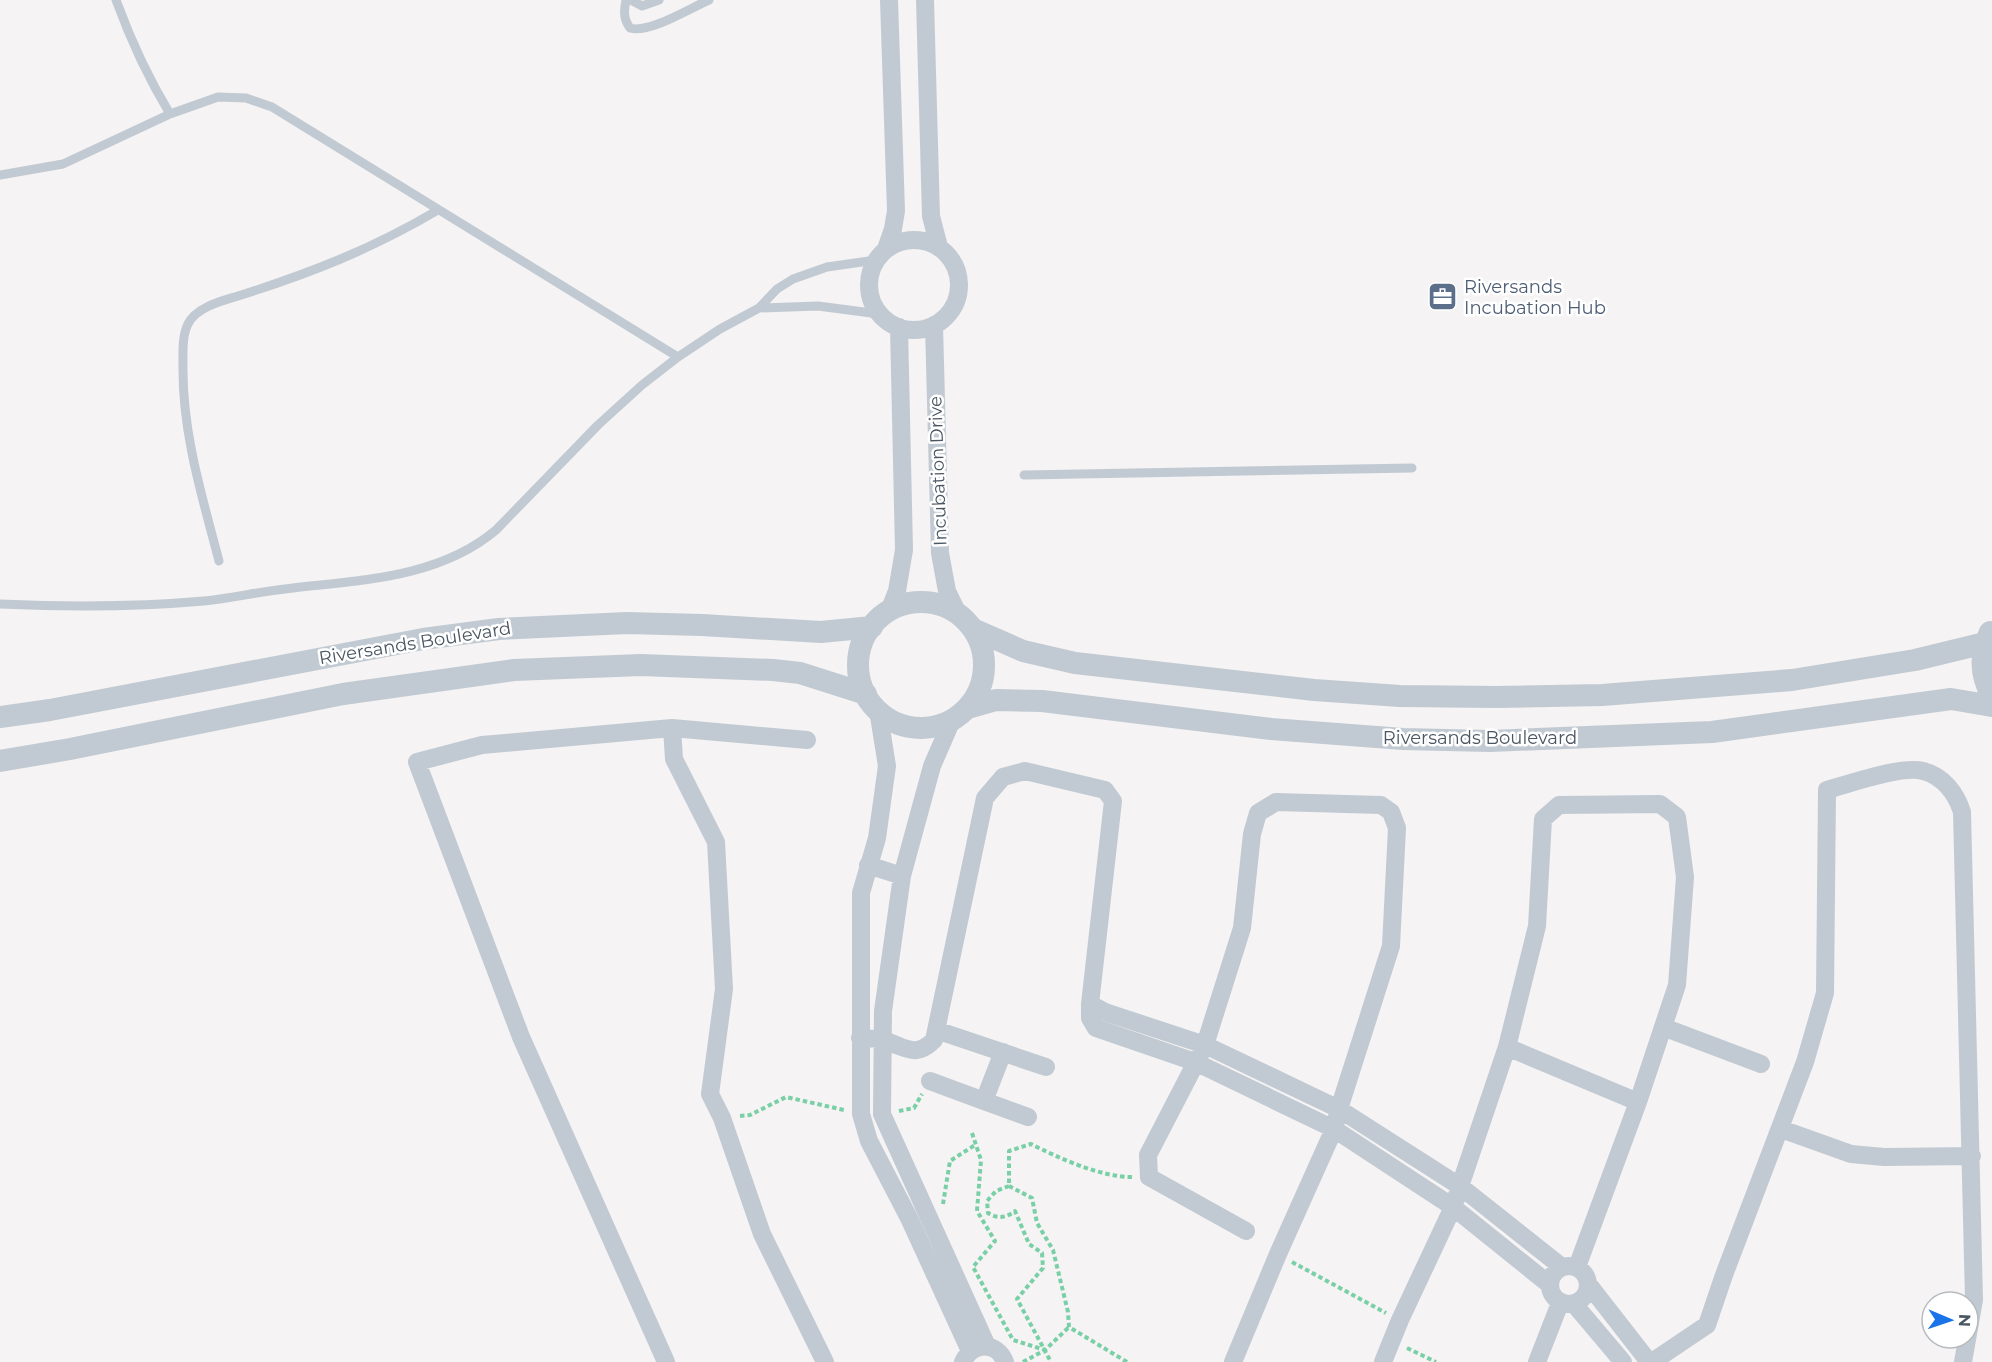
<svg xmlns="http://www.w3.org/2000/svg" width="1992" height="1362" viewBox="0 0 1992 1362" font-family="Montserrat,sans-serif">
	<rect width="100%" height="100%" fill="#f5f3f3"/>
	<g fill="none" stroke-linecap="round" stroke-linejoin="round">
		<!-- path -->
		<path stroke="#7ad0a6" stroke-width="4" stroke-dasharray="4.5 3" stroke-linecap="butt" d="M899,1111L914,1108L922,1094
			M740,1116L750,1115L786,1097L844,1110
			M972,1133L981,1160L977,1211L995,1241L973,1267L1013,1340L1045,1350
			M1009,1186L996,1191L987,1201L988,1213C998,1219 1006,1218 1015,1211L1029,1244L1042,1253L1043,1268L1017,1299L1051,1362
			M943,1204L950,1161L975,1145
			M1292,1262L1386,1313
			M1407,1348L1436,1362
			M1023,1362L1045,1350L1069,1327
			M1127,1362L1069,1327L1068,1312L1053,1250L1037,1223L1032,1198L1009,1186V1151L1031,1144C1059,1158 1100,1177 1132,1177"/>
		<!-- service -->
		<path stroke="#c1cad2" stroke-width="9" d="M116,0C131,41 147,76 170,114
			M626,0C624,11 623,18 630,28C649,34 690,8 709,0
			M631,0L642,6L659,0
			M0,175L63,164L170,114L218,97L246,98L272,107L678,357
			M759,308L818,306L879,314
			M1024,475L1412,468
			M219,561C202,496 182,432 183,365C183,352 182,336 188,324C196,307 222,301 238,296C311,273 372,249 438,210
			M0,604C68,607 136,607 204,601C232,598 258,592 285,589C358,580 438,579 496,530L598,425L642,385L678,357L720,329L759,308L777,289L793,279L827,267L876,260"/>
		<!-- minor -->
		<path stroke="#c1cad2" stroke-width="18" d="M925,0L931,216L939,247
			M869 285a45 45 0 1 1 90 0a45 45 0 1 1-90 0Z
			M886,249L893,229L896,211L889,0
			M934,325L940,553L947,591L958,614
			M889,611L897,591L904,550L899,327
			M878,710L887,766L877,838L861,893V1114L869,1141L909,1218L970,1351
			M952,720L932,766L902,876L883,1011L882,1114L987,1346
			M672,728L807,740
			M868,865L902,876
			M1090,1004L1105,1012L1205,1045L1339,1109L1461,1187L1562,1267
			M1663,1027L1761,1064
			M936,1030L1046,1067
			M860,1038C868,1038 877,1038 885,1041C906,1047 915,1059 934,1040L985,798L1003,777L1025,771L1105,790L1113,801L1090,1004V1018L1096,1028L1195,1062L1334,1129L1453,1207L1550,1285
			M1507,1047L1638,1102
			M1003,1052L984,1101L1028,1117
			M930,1081L984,1101
			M1781,1129L1851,1154L1884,1157L1972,1156
			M1550 1285a19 19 0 1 1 38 0a19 19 0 1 1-38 0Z
			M1589,1285L1649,1362
			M1574,1304L1623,1362
			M666,1362L521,1037L417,762L482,745L672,728L674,759L716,842L724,989L710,1094L722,1118L762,1234L825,1362
			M963,1362C972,1342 997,1341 1005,1362
			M1233,1362L1278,1254L1334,1129L1339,1109L1391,946L1397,828L1391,812L1381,805L1276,802L1258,813L1252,834L1242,928L1205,1045L1148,1155L1149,1177L1246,1231
			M1383,1362L1400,1320L1453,1207L1507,1047L1537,926L1543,819L1559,805L1660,804L1677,817L1685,877L1677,985L1638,1102L1577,1267
			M1537,1362L1560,1303
			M1652,1362L1707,1325L1724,1275L1805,1062L1825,993L1827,790C1849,784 1902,765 1923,771C1943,776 1956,793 1962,812L1974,1300L1963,1362"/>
		<!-- tertiary -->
		<path stroke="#c1cad2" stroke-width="22" d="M858 665a63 63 0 1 1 126 0a63 63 0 1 1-126 0Z
			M973,629L1023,651L1075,663L1314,690L1400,696L1497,697L1602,695L1792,680L1915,660L1985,643
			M1990,632C1980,653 1980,675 1992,696
			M968,708L996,700L1042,701L1271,729L1403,739L1490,741L1712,732L1951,699L1992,706
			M0,717L50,710L423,639L499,629L627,623L702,625L821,632L872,627
			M0,761L70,749L343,694L514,670L641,665L773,670L800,673L866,694"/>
	</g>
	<!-- icons -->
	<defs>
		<symbol id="office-square" viewBox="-11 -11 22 22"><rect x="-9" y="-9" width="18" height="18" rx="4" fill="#5c6f8a" stroke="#fff"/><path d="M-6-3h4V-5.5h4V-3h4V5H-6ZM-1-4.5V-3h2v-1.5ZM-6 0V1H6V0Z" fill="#fff"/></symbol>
	</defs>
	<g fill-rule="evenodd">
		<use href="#office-square" x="1426" y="280" width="33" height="33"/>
	</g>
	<g text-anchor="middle" stroke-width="5" stroke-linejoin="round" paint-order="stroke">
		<!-- service labels -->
		<g font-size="18" fill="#4e5e75" stroke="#fff" text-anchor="start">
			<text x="1464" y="293">Riversands<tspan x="1464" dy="21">Incubation Hub</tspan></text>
		</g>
		<!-- street labels -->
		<g font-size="18" fill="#4a5661" stroke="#fff">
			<text transform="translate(938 471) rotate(-92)" y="6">Incubation Drive</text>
			<text transform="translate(415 643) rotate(-9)" y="6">Riversands Boulevard</text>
			<text x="1480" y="744">Riversands Boulevard</text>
		</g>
	</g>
	<!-- north arrow -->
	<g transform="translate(1950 1320) rotate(92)"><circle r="28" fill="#ffffff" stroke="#b7bbc0" stroke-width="1.5"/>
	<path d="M0-4.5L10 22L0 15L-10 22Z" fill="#1a73e8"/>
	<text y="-9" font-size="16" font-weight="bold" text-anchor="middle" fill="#4a5661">N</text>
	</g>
</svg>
